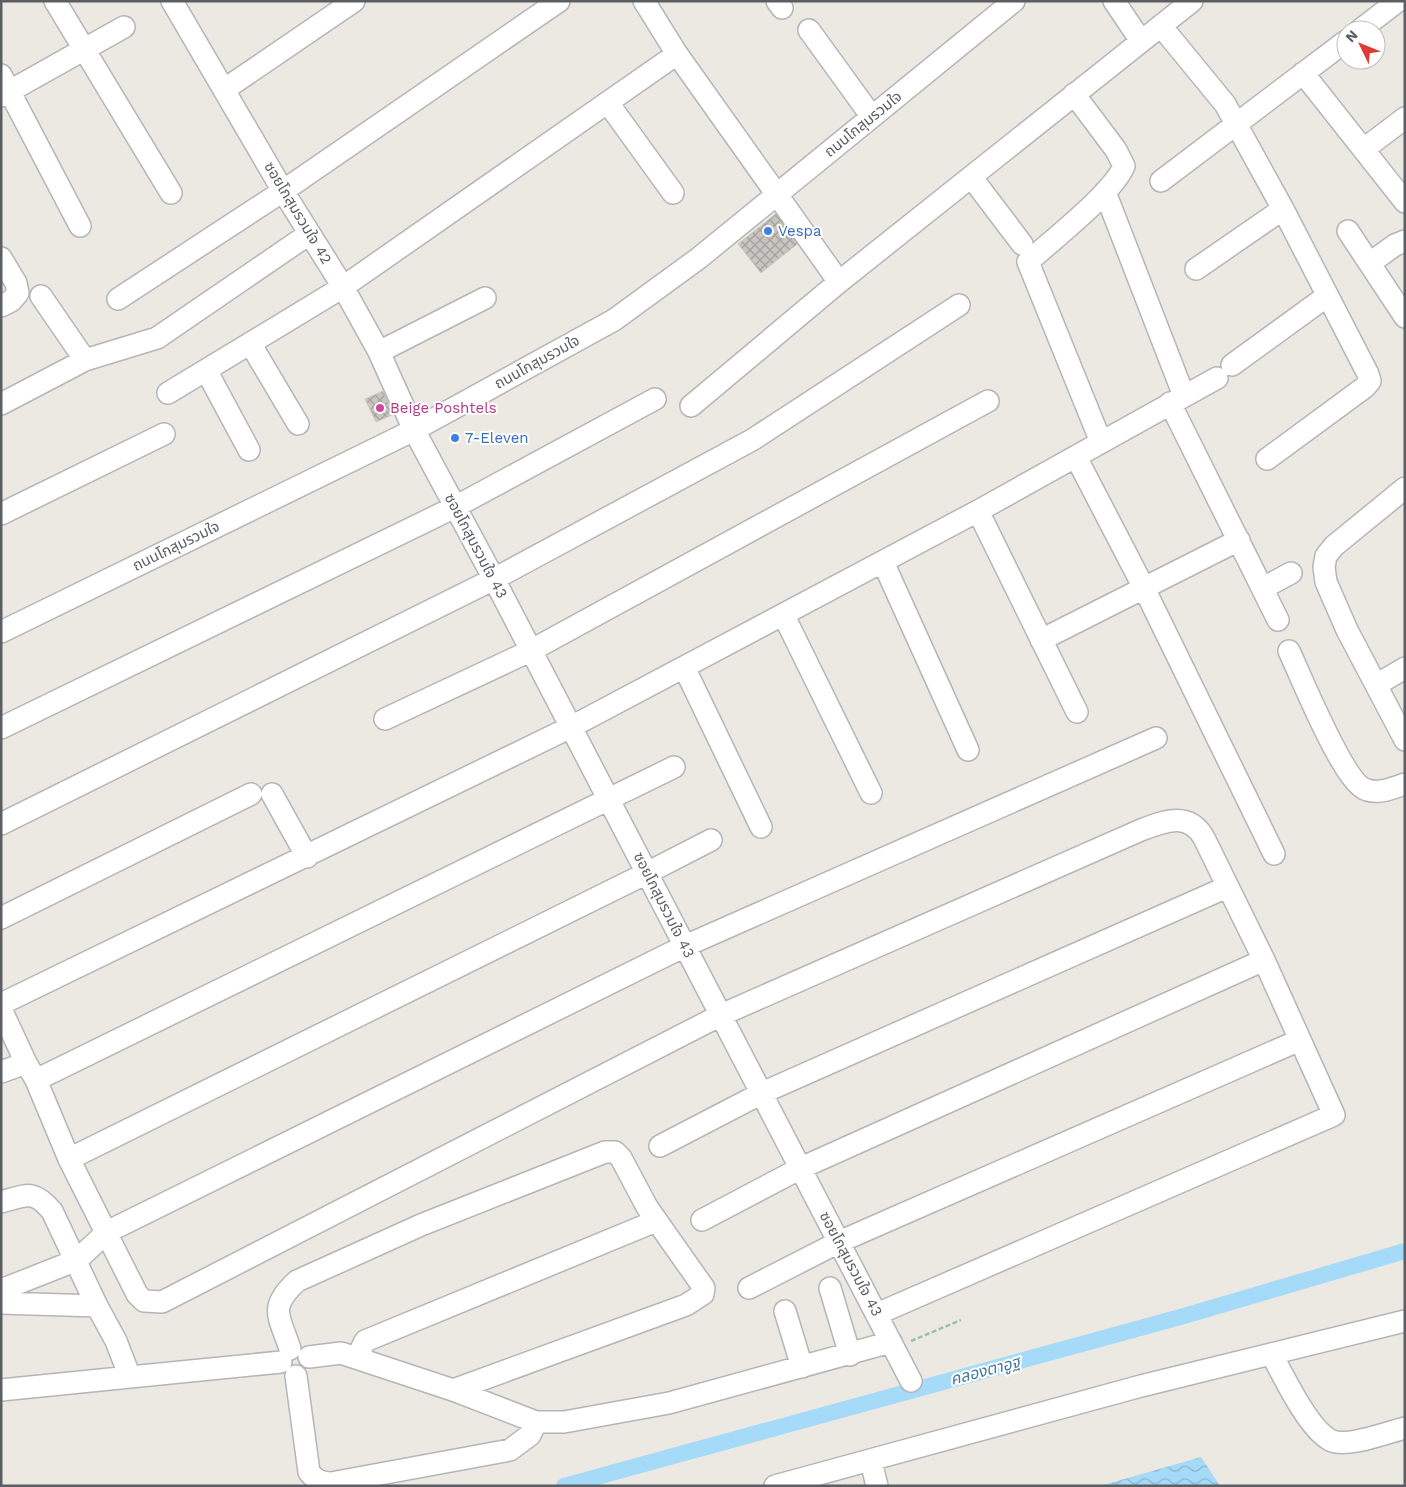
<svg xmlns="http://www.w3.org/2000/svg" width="1406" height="1487" viewBox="0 0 1406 1487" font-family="'Work Sans','Noto Sans Thai',sans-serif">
	<defs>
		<pattern id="water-waves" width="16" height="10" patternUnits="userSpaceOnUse" patternTransform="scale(1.25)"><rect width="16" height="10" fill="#a5daf9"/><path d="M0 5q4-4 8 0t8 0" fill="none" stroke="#89b4cd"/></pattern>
		<pattern id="building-cross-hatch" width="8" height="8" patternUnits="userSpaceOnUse" patternTransform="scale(1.25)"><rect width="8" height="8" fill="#c8c4c0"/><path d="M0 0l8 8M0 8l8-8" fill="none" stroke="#a5a29f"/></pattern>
	</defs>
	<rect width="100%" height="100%" fill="#ece9e2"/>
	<!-- water -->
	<path fill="url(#water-waves)" d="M1201,1457L1220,1486H1100Z"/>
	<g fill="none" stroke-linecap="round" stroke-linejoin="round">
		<!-- canal -->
		<path stroke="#a5daf9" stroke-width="16" d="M564,1486L1184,1316L1405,1251"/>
	</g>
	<!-- building -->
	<path fill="url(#building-cross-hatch)" stroke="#d1cbc1" d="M778,212L801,241L761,273L738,244Z
		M383,391L394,414L376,422L365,399Z"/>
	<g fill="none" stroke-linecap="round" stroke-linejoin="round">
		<defs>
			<path id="minor" d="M55,1L171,193
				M172,1L283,191L343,287L379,352L414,430L494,579L911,1381
				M644,1L677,54L839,282
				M777,1L782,8
				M1114,1L1141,41
				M1161,26L1225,104L1283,209L1368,374L1370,381L1365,387L1267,459
				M809,30L872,117
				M1360,30L1398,1
				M1303,73L1405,202
				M1,75L80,226
				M225,89L354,1
				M1074,94L1116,150L1124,166C1113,193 1052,240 1028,262L1101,442
				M1,96L124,27
				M608,103L673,193
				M1364,149L1405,118
				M972,178L1022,244
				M1161,181L1346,41
				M1105,192L1184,396
				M1348,231L1405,317
				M1,258L16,283L18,293L11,301L1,306
				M1370,263L1395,245L1405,241
				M1196,269L1283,209
				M41,296L85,360
				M118,299L283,191L559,1
				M250,343L298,424
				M379,352L485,298
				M1232,365L1327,296
				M206,370L249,450
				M168,393L343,287L677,54
				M1170,403L1278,620
				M1,404L85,360L157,338L309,234
				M691,406L839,282L1192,1
				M1076,457L1144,588L1274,854
				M1405,488L1334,546L1326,556L1324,567L1326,582L1347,630L1405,740
				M978,511L1077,712
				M1,514L164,434
				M883,562L968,750
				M1263,588L1291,573
				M784,616L871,793
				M1,632L414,430L614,320L699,258L1014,1
				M1041,640L1239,540
				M1289,651C1301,676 1344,784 1367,790C1380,794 1393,788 1405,784
				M684,667L761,827
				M1376,685L1405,668
				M385,719L530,651L988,401
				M1,728L455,507L655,399
				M272,794L307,857
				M1,824L494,579L752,440L959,305
				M1,918L251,794
				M1,1004L571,727L978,511L1217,378
				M1,1009L26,1063L36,1080L69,1159L137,1294L144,1301L162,1302L721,1015L1141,830C1165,821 1189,811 1204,838L1264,960L1334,1115L877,1314
				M1,1072L26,1063
				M36,1080L674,767
				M660,1146L762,1093L1227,887
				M69,1159L647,873L711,840
				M1,1202C27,1195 33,1189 52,1211L97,1306
				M702,1220L801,1168L1264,960
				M749,1288L839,1242L1300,1040
				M830,1288L850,1355
				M1,1290L77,1260L107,1232L685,946L1156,738
				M1,1303L97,1306L116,1341L130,1377L1,1390
				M785,1311L802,1367
				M290,1349C279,1315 268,1308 297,1281L421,1225L605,1152H615L621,1158L647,1207L704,1288L703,1294L686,1305L453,1390L341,1353L309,1357
				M1272,1355C1284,1377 1308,1428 1330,1440C1346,1449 1388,1432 1405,1428
				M357,1358L365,1341L656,1221
				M296,1376L309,1472C315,1480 321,1483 331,1483L510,1450L530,1435L536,1422
				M130,1377L281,1362
				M453,1390L536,1422H564L669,1403L891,1342
				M871,1461L877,1486
				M775,1486L1141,1386L1405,1321"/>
		</defs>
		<!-- minor casing -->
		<use href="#minor" stroke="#b3b5b9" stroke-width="24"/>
		<!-- path -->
		<path stroke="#9ac3a2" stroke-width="2.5" stroke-dasharray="5 2.5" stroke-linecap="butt" d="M911,1341L961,1320"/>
		<!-- minor -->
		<use href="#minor" stroke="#fff" stroke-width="21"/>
	</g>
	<!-- markers -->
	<g fill="#3f7fe0" stroke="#fff" stroke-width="2">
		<circle cx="768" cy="231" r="5"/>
		<circle cx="455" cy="438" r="5"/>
	</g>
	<circle fill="#d1479c" stroke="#fff" stroke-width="2" cx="380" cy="408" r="5"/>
	<g text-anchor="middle" stroke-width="4" stroke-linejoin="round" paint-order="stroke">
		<!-- street labels -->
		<g font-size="15" fill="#5b5e62" stroke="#fff">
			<text transform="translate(863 124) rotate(-39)" y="5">ถนนโกสุมรวมใจ</text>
			<text transform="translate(298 213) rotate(59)" y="5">ซอยโกสุมรวมใจ 42</text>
			<text transform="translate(537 362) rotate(-29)" y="5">ถนนโกสุมรวมใจ</text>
			<text transform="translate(176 546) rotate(-26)" y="5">ถนนโกสุมรวมใจ</text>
			<text transform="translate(476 546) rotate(62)" y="5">ซอยโกสุมรวมใจ 43</text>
			<text transform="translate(664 905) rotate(63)" y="5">ซอยโกสุมรวมใจ 43</text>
			<text transform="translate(851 1264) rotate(62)" y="5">ซอยโกสุมรวมใจ 43</text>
		</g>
		<!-- shop labels -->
		<g font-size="15" fill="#366cbe" stroke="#fff" text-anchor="start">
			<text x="778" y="236">Vespa</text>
			<text x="465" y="443">7-Eleven</text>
		</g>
		<!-- hotel labels -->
		<g font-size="15" fill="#b23c85" stroke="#fff" text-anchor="start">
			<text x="390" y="413">Beige Poshtels</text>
		</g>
		<!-- water labels -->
		<g font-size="16" font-style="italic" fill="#4176a2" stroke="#fff">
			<text transform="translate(985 1370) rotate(-15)" y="6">คลองตาอูฐ</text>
		</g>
	</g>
	<!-- border -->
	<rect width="1406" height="1487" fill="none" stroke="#5b5e62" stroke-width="5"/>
	<!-- north arrow -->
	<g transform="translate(1361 45) rotate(313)"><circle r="24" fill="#ffffff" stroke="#bdbfc0"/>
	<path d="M0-4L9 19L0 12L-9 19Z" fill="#de3a37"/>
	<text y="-8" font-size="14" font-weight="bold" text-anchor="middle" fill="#5b5e62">N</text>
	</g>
</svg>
